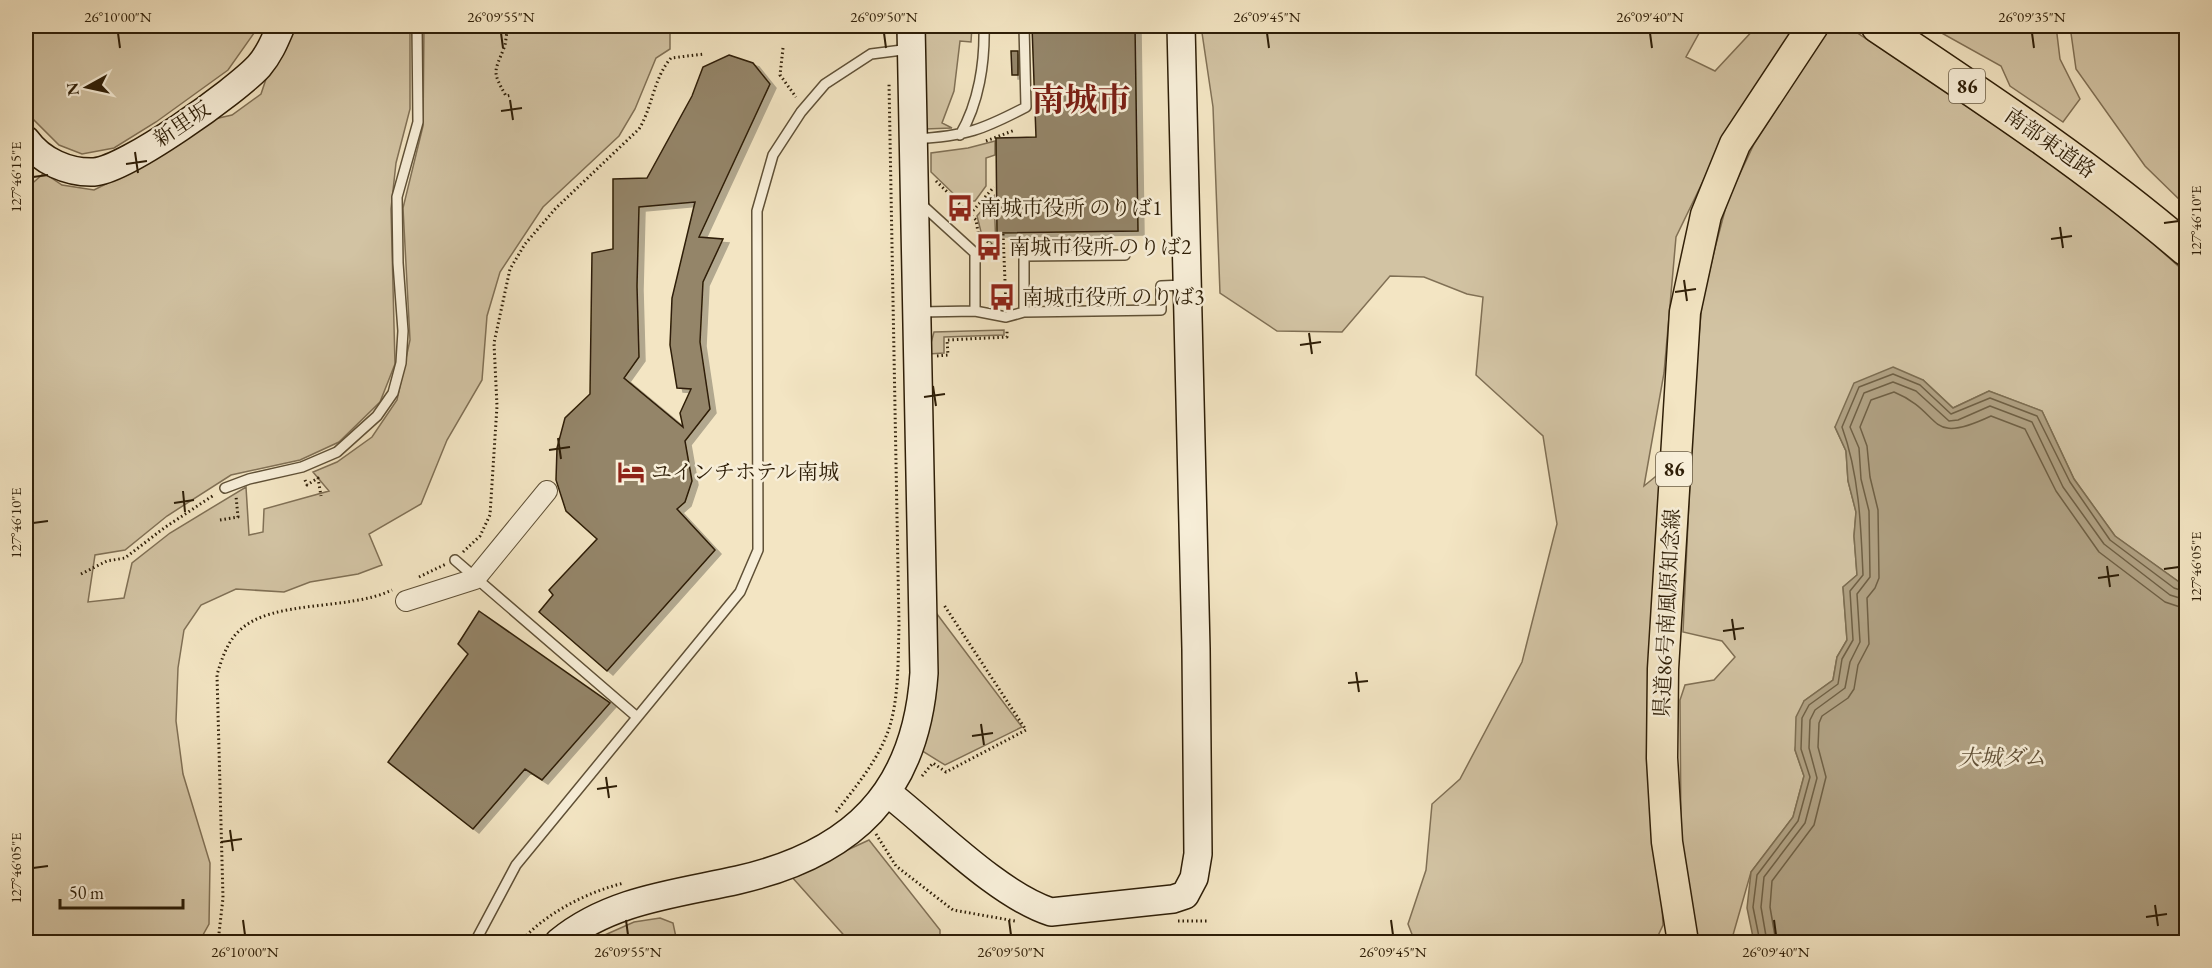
<svg xmlns="http://www.w3.org/2000/svg" width="2212" height="968" viewBox="0 0 2212 968" font-family="'EB Garamond','Noto Serif JP',serif">
	<defs>
		<filter id="shadow"><feDropShadow dx="6" dy="4" stdDeviation="0" flood-color="#0004"/></filter>
	</defs>
	<rect width="100%" height="100%" fill="#f3e5c3"/>
	<filter id="stains"><feTurbulence type="fractalNoise" baseFrequency=".00333" numOctaves="4"/><feColorMatrix values="0 0 0 0 .2 0 0 0 0 .09 0 0 0 0 .02 0 0 0 .5 -.17"/></filter>
	<radialGradient id="worn" r=".72"><stop offset=".6" stop-color="#630" stop-opacity="0"/><stop offset="1" stop-color="#630" stop-opacity=".3"/></radialGradient>
	<!-- green -->
	<path fill="#d2c3a3" stroke="#807055" stroke-width="1.5" d="M26,26H259L228,70L156,122L114,148L82,154L59,145L28,114L26,105Z
		M290,26H410V109L396,163L391,209L395,364L380,402L339,442L300,460L231,475L167,516L125,550L95,555L88,602L124,598L132,563L170,533L246,487L249,535L263,532L264,509L329,491L313,472L337,462L372,437L397,400L410,340L403,208L423,126L424,26H683L670,30V49L656,58L635,109L619,136L543,207L500,272L487,316L482,380L447,440L421,504L369,534L382,565L358,574L310,582L284,592L236,589L201,605L184,630L178,668L176,721L183,774L210,863L209,924L199,942H26V189L44,173L62,185L94,190L150,162L201,122L232,115L261,94L271,64Z
		M918,26H972L971,42L960,41L954,91L942,123L952,128L925,129Z
		M1201,26H1703L1686,57L1715,71L1757,26H1797L1723,140L1676,237L1664,373L1644,486L1660,473L1655,559L1657,812L1663,925L1655,942H1415L1408,924L1426,870L1432,804L1460,779L1522,662L1557,524L1543,436L1476,375L1483,297L1467,294L1424,277L1390,276L1342,332L1277,331L1220,293L1213,107Z
		M1830,26H1847L2101,197L2186,273V587L2115,536L2074,479L2042,411L1989,391L1953,408L1923,380L1835,427L1846,451L1848,481L1856,512L1854,536L1857,575L1843,587L1847,640L1837,657L1833,680L1804,701L1795,750L1804,776L1793,817L1751,872L1731,942H1696L1681,833L1680,700L1685,685L1714,680L1735,657L1722,641L1683,632L1694,391L1702,303L1715,248L1728,199L1754,144Z
		M1929,26H2056L2060,59L2080,99L2063,122L2010,86L2001,66Z
		M2070,26H2186V206L2145,166L2076,69Z
		M995,141V155L986,158V186L975,201H961L931,172V153L968,148Z
		M994,196L996,248L981,232L977,216Z
		M1004,330V335L944,337V353L928,354L934,332Z
		M937,614L1022,727L945,765L919,749L935,690Z
		M869,840L940,930V942H850L791,876Z
		M660,918L673,923L677,942H589L634,922Z"/>
	<!-- water -->
	<path fill="#b0a183" stroke="#7c6d51" stroke-width="1.5" d="M1893,367L1923,380L1953,408L1989,391L2042,411L2074,479L2115,536L2186,587V942H1754L1747,908L1751,872L1793,817L1804,776L1795,750L1796,717L1804,701L1833,680L1837,657L1847,640L1843,587L1857,575L1854,536L1856,512L1848,481L1846,451L1835,427L1854,383Z"/>
	<g fill="none" stroke-linecap="round" stroke-linejoin="round">
		<!-- shore -->
		<path stroke="#6f6045" stroke-width="1.5" d="M1760,942L1753,907L1757,875L1798,821L1810,777L1801,749L1802,718L1809,705L1838,684L1842,659L1853,640L1850,591L1863,575C1861,525 1859,474 1842,427L1859,387L1893,374L1920,385L1951,414L1990,398L2037,416L2070,482L2110,540L2174,588L2186,592
			M1767,942L1761,907L1764,877L1805,823L1817,778L1809,748L1810,720L1815,710L1845,688L1850,662L1860,642L1857,594L1870,577L1869,511L1861,479L1859,448L1850,427L1864,393L1893,382L1916,391L1949,421L1958,420L1990,406L2032,422L2063,487L2104,544L2170,595L2186,600
			M1776,942L1770,907L1772,881L1814,825L1826,777L1818,747L1819,723L1822,716L1848,698L1854,689L1858,665L1869,644L1867,598L1875,588L1879,578L1878,510L1870,477L1867,446L1860,427L1871,400L1894,392C1945,413 1925,447 1991,416L2025,429L2056,491L2099,552L2165,602L2186,609"/>
	</g>
	<!-- building -->
	<path fill="#948569" stroke="#2e1e07" stroke-width="1.5" fill-rule="evenodd" filter="url(#shadow)" d="M1032,26H1135L1138,231L997,233L996,138L1036,137Z
		M1011,51H1018V75H1012Z
		M729,55L753,63L770,84L699,237L723,239L703,282L700,342L710,409L685,441L692,481L685,502L677,509L715,550L607,671L539,612L553,595L549,590L597,539L566,511L556,480L557,448L565,418L590,394L592,253L613,249V179L647,178L692,96L703,67ZM695,202L672,298L670,345L677,388L691,389L680,413L683,427L624,378L639,357L637,286L639,207Z
		M479,611L610,703L542,780L525,769L473,829L388,762L468,654L458,644Z"/>
	<g fill="none" stroke-linecap="round" stroke-linejoin="round">
		<defs>
			<path id="lane" d="M960,135C979,103 985,62 984,26
				M915,139C966,136 982,130 1026,107L1024,26
				M975,311L1006,317L1024,312L1161,310V286L1184,285
				M920,312L975,311V253L920,203
				M1024,312V256L1125,255
				M225,488L249,479L302,467L337,452L377,416L393,393L401,363L403,331L398,263L397,197L418,122L417,26
				M455,560L637,717
				M475,942L516,865L740,592L758,550L757,211L773,155L801,112L825,84L871,54L910,49"/>
			<path id="street" d="M406,601L475,579L547,491"/>
			<path id="secondary" d="M26,140C41,161 68,173 94,172C126,170 236,91 259,66C270,53 275,40 281,26
				M888,793C933,828 998,895 1051,912L1173,899L1185,895L1194,878L1198,854L1196,649L1181,26
				M559,942C610,900 675,894 738,880C852,854 916,793 924,673L911,26"/>
			<path id="primary" d="M1683,942L1667,842L1662,758L1663,669L1685,312L1706,215L1735,144L1813,26"/>
			<path id="highway" d="M1878,26C1984,97 2089,166 2186,249"/>
		</defs>
		<!-- lane casing -->
		<use href="#lane" stroke="#5f5036" stroke-width="12"/>
		<!-- street casing -->
		<use href="#street" stroke="#5f5036" stroke-width="22"/>
		<!-- secondary casing -->
		<use href="#secondary" stroke="#2e1e07" stroke-width="30"/>
		<!-- primary casing -->
		<use href="#primary" stroke="#2e1e07" stroke-width="33"/>
		<!-- highway casing -->
		<use href="#highway" stroke="#2e1e07" stroke-width="36"/>
		<!-- path -->
		<path stroke="#2e1e07" stroke-width="3" stroke-dasharray="1.5 3" stroke-linecap="butt" d="M510,26C505,33 507,40 504,48C494,73 492,71 506,96L512,95
			M783,48L780,75L796,97
			M986,141L1015,130
			M936,181L976,220L978,232L1003,257
			M970,214L994,187
			M1003,234L1006,304
			M937,356L948,355L947,340L1007,337V329
			M305,480L307,485L318,478L321,496
			M220,520L238,517L236,496
			M463,552L480,536L490,515L497,406L494,343L510,269L525,244L556,208L639,129C653,106 653,79 671,58L704,54
			M81,574L107,561L125,558L164,528L214,495
			M419,577L446,564
			M922,776L933,763L946,772L1026,730L944,605
			M836,812C858,784 884,753 892,718C899,688 898,656 899,625L889,83
			M876,834L896,866L953,910L1015,921
			M1178,921H1209
			M218,942L223,898L217,675C222,658 227,642 240,630C273,599 349,611 392,590
			M520,942C546,913 587,892 624,883"/>
		<!-- lane -->
		<use href="#lane" stroke="#f7eed8" stroke-width="9"/>
		<!-- street -->
		<use href="#street" stroke="#f7eed8" stroke-width="20"/>
		<!-- secondary -->
		<use href="#secondary" stroke="#f7eed8" stroke-width="27"/>
		<!-- primary -->
		<use href="#primary" stroke="#f3e5c3" stroke-width="30"/>
		<!-- highway -->
		<use href="#highway" stroke="#f3e5c3" stroke-width="33"/>
	</g>
	<!-- ticks -->
	<path fill="none" stroke="#2e1e07" stroke-width="2" d="M118,33L120,48M501,33L503,48M884,33L886,48M1267,33L1269,48M1650,33L1652,48M2032,33L2034,48M510,100L513,120M501,111L522,108M135,152L138,173M126,164L147,161M33,177L48,175M2164,223L2179,221M2060,227L2063,248M2051,239L2072,236M1684,280L1687,301M1675,292L1696,289M1309,333L1312,354M1300,345L1321,342M933,386L936,406M924,397L945,394M558,438L561,459M549,450L570,447M183,491L185,512M174,503L194,500M33,523L48,521M2107,566L2110,587M2164,569L2179,567M2098,578L2119,575M1732,619L1735,640M1723,631L1744,628M1356,672L1359,692M1348,683L1368,681M981,724L984,745M972,736L993,733M606,777L609,798M597,789L617,786M230,830L233,851M221,842L242,839M33,868L48,866M2155,905L2158,926M2146,917L2167,914M243,920L245,935M626,920L628,935M1009,920L1011,935M1391,920L1393,935M1774,920L1776,935"/>
	<!-- icons -->
	<defs>
		<symbol id="bus-bare" viewBox="-9 -9 18 18"><path d="M-5-6H5V4H4V6H2V4H-2V6H-4V4H-5ZM-3.5-4V0h7V-4ZM-3.5 1.2v1.5H-2V1.2ZM2 1.2v1.5H3.5V1.2Z" fill="#8f2418" stroke="#f7eed8" stroke-width="2.5" paint-order="stroke"/></symbol>
		<symbol id="hotel-bare" viewBox="-9 -9 18 18"><path d="M-6-4.5h1.5V1H6V5H4.5V3h-9V5H-6ZM-4 0a1.8 1.8 0 1 1 3.6 0ZM.5 0V-2.5h3Q6-2.5 6 0Z" fill="#8f2418" stroke="#f7eed8" stroke-width="2.5" paint-order="stroke"/></symbol>
	</defs>
	<g fill-rule="evenodd">
		<use href="#bus-bare" x="941" y="189" width="38" height="38"/>
		<use href="#bus-bare" x="970" y="228" width="38" height="38"/>
		<use href="#bus-bare" x="983" y="278" width="38" height="38"/>
		<use href="#hotel-bare" x="612" y="453" width="38" height="38"/>
	</g>
	<g text-anchor="middle" stroke-width="5" stroke-linejoin="round" paint-order="stroke">
		<!-- shield labels -->
		<g fill="#f7eed8" stroke="#6a5c46" stroke-width="1.5">
			<rect x="1949" y="69" width="36" height="34" rx="4.5"/>
			<rect x="1656" y="452" width="36" height="34" rx="4.5"/>
		</g>
		<g font-size="20" font-weight="bold" fill="#2e1e07">
			<text x="1967" y="93">86</text>
			<text x="1674" y="476">86</text>
		</g>
		<!-- street labels -->
		<g font-size="21" fill="#2e1e07" stroke="#f7eed8">
			<text transform="translate(182 124) rotate(-34)" y="7">新里坂</text>
			<text transform="translate(2050 143) rotate(35)" y="7">南部東道路</text>
			<text transform="translate(1667 613) rotate(-87)" y="7">県道86号南風原知念線</text>
		</g>
		<!-- poi labels -->
		<g font-size="21" fill="#2e1e07" stroke="#f7eed8" text-anchor="start">
			<text x="980" y="215">南城市役所 のりば1</text>
			<text x="1009" y="254">南城市役所 のりば2</text>
			<text x="1022" y="304">南城市役所 のりば3</text>
			<text x="651" y="479">ユインチホテル南城</text>
		</g>
		<!-- water labels -->
		<g font-size="22" font-style="italic" fill="#625239" stroke="#f7eed8">
			<text x="2002" y="765">大城ダム</text>
		</g>
		<!-- town labels -->
		<g font-size="33" font-weight="bold" fill="#7a1f14" stroke="#f7eed8">
			<text x="1081" y="111">南城市</text>
		</g>
	</g>
	<!-- margin -->
	<rect width="2212" height="968" fill="none" stroke="#f3e5c3" stroke-width="66"/>
	<!-- north arrow -->
	<g transform="translate(87 87) rotate(262)" stroke="#f7eed8" stroke-width="4.5" paint-order="stroke">
	<path d="M0-4.5L10 22L0 15L-10 22Z" fill="#2e1e07"/>
	<text y="-9" font-size="16" font-weight="bold" text-anchor="middle" fill="#2e1e07">N</text>
	</g>
	<!-- scale -->
	<path d="M60 899v9h123v-9" fill="none" stroke="#2e1e07" stroke-width="3"/>
	<text x="69" y="899" font-size="18" fill="#2e1e07" stroke="#f7eed8" stroke-width="4.5" paint-order="stroke">50 m</text>
	<rect x="33" y="33" width="2146" height="902" fill="none" stroke="#2e1e07" stroke-width="2"/>
	<g font-size="15" text-anchor="middle" fill="#2e1e07">
		<text x="118" y="22">26°10'00"N</text>
		<text x="501" y="22">26°09'55"N</text>
		<text x="884" y="22">26°09'50"N</text>
		<text x="1267" y="22">26°09'45"N</text>
		<text x="1650" y="22">26°09'40"N</text>
		<text x="2032" y="22">26°09'35"N</text>
		<text transform="translate(16 177) rotate(-90)" y="5">127°46'15"E</text>
		<text transform="translate(2196 221) rotate(-90)" y="5">127°46'10"E</text>
		<text transform="translate(16 523) rotate(-90)" y="5">127°46'10"E</text>
		<text transform="translate(2196 567) rotate(-90)" y="5">127°46'05"E</text>
		<text transform="translate(16 868) rotate(-90)" y="5">127°46'05"E</text>
		<text x="245" y="957">26°10'00"N</text>
		<text x="628" y="957">26°09'55"N</text>
		<text x="1011" y="957">26°09'50"N</text>
		<text x="1393" y="957">26°09'45"N</text>
		<text x="1776" y="957">26°09'40"N</text>
	</g>
	<rect width="100%" height="100%" filter="url(#stains)"/>
	<rect width="100%" height="100%" fill="url(#worn)"/>
</svg>
